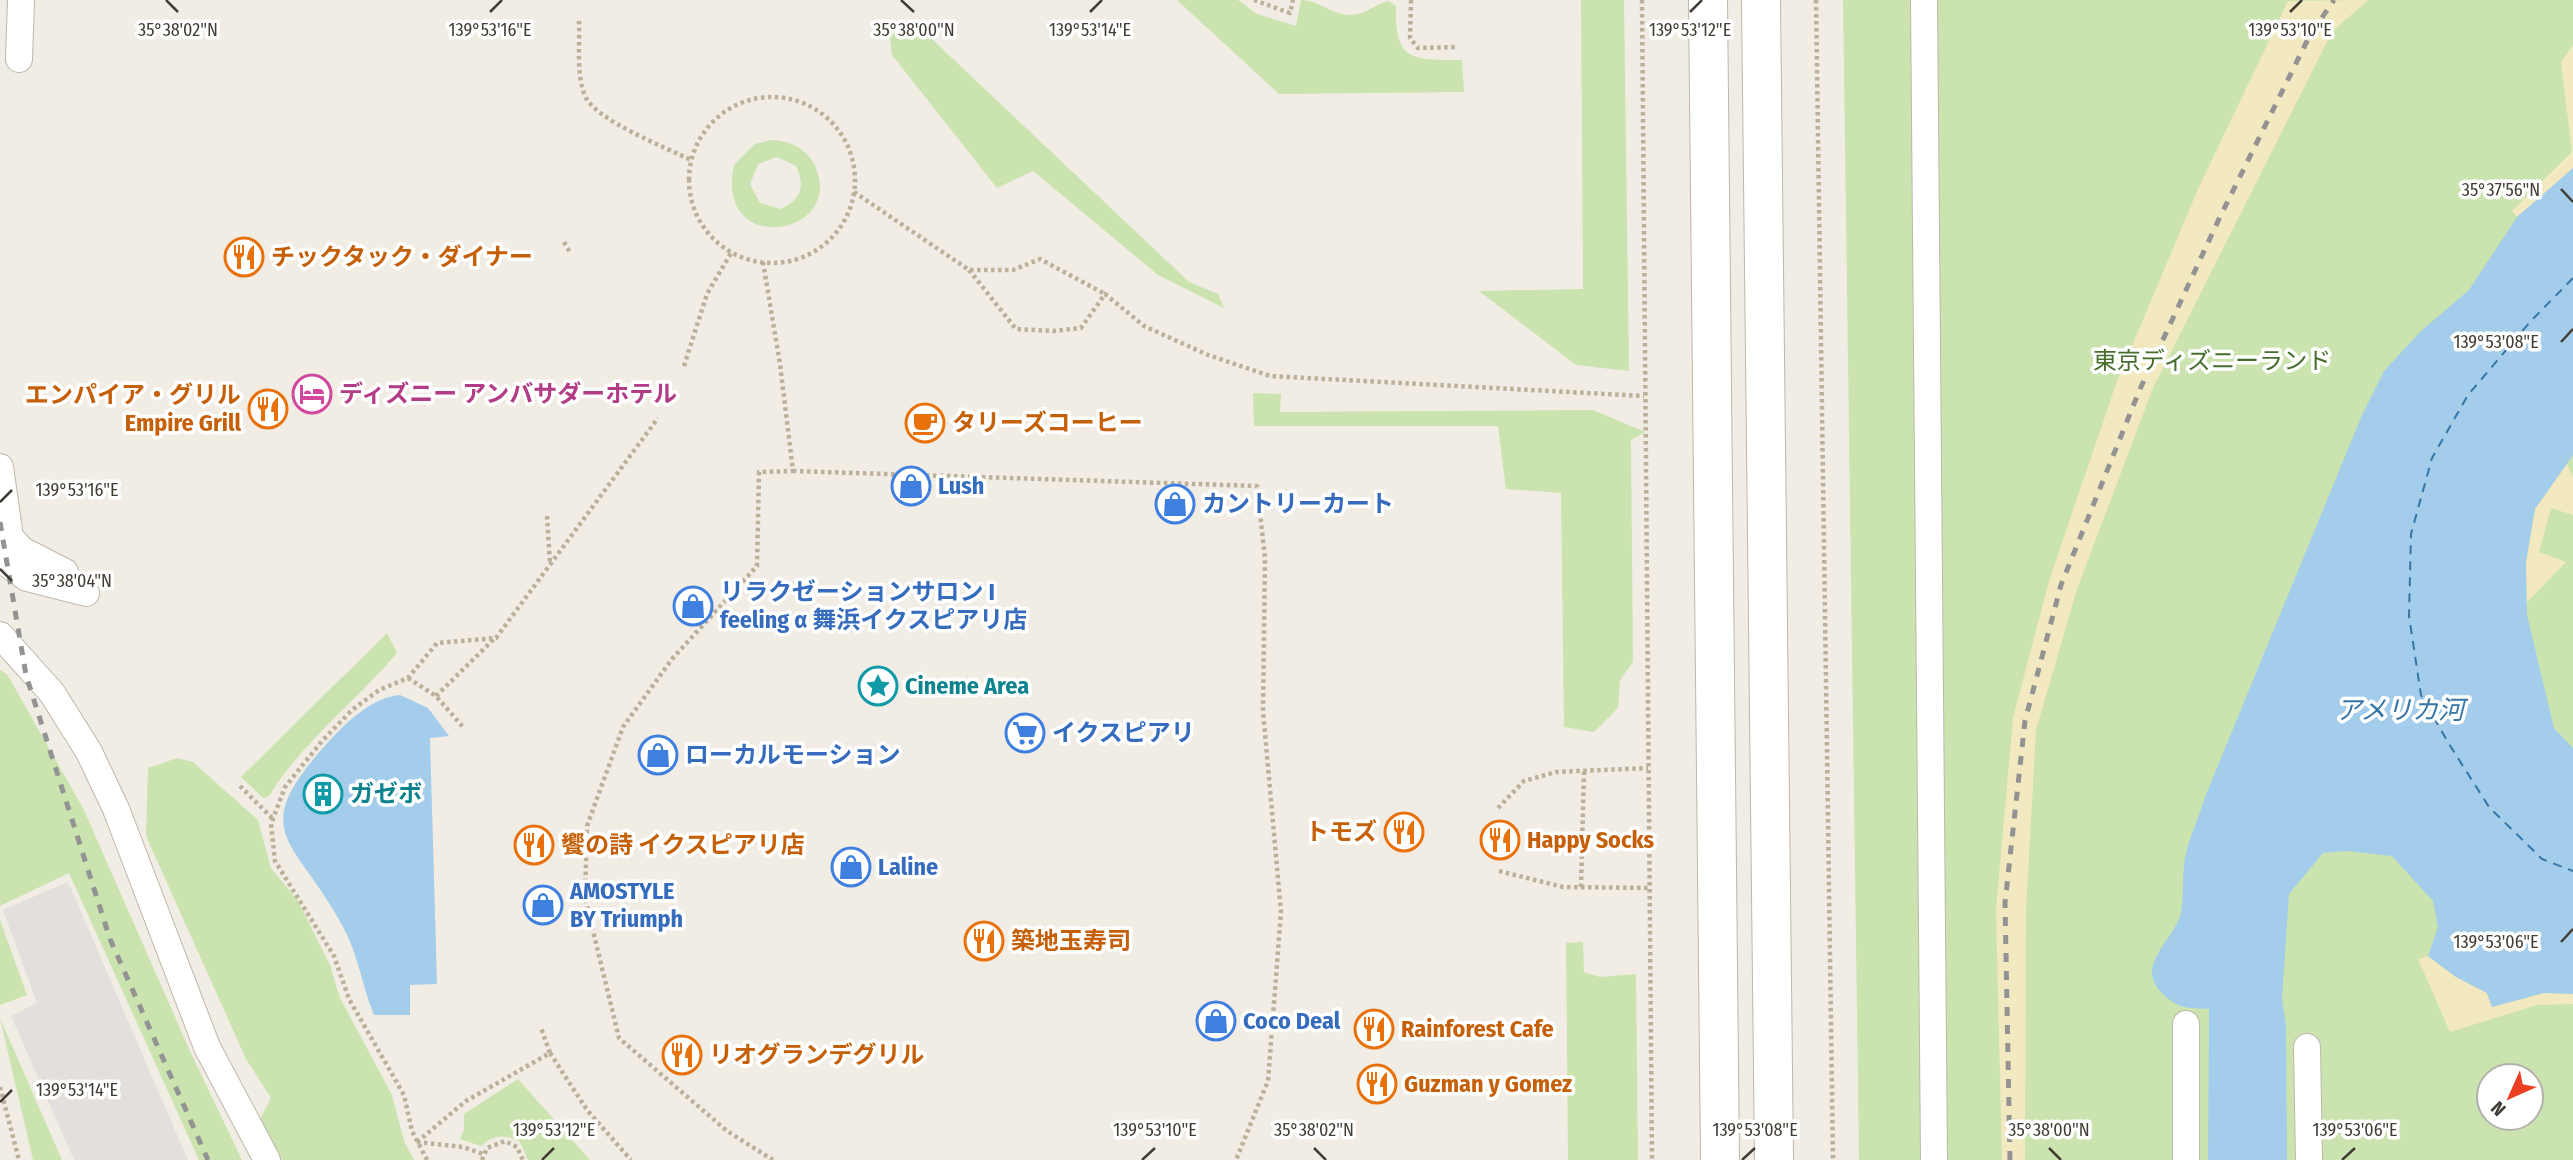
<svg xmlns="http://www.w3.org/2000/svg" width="2573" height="1160" viewBox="0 0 2573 1160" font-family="'Fira Sans Condensed','Noto Sans JP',sans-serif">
	<rect width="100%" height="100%" fill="#f1ede4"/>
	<!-- green -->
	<path fill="#cbe3af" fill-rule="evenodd" d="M1177,0H1238L1257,14L1296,26L1301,0C1319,0 1332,15 1350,15C1364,15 1375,5 1388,1L1396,6C1394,62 1413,60 1462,60L1464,92L1279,94Z
		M1581,0H1624L1629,371L1576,365L1479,291L1583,289Z
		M1843,0H2573V1160H1859ZM2489,1076H2531V1118H2489Z
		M888,23L932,27L934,41L1189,282L1218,294L1224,308L1158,275L1033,171L997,188L892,55Z
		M771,140C790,141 807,148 815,166C847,236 714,259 734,165L755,144ZM777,157L796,166C806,186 801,201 780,209L760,203L750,184L758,164Z
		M1253,393L1281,394L1280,412L1593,410L1645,432L1631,440L1633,662L1620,680L1618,708L1594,732L1564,727L1561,493L1506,489L1498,426H1254Z
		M387,633L397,653C356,702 303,741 269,796L263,798L241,777Z
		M0,670L7,674L83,808L190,1051L242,1160H199L69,873L0,906Z
		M177,758L193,762L258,820L271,868L298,901L330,965L340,998L392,1095L404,1141L414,1160H282L259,1121L271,1098L246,1059L146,836L148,768Z
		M0,920L27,995L0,1005Z
		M1583,942L1584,972L1600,977L1636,974L1638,1160H1568L1566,943Z
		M0,1018L62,1160H33Z
		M518,1079L590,1160H528L520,1142C506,1134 493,1134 481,1146L460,1139L464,1129V1114Z"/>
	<!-- sand -->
	<path fill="#f3e9c1" d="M2368,0L2332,32L2153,388L2077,589L2036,730L2026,909L2025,1160H2002L1996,910L2013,718L2049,581L2116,384L2198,189L2288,1Z
		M2573,45V168L2517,217L2512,211L2572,152L2561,62Z
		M2567,464L2573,477V515L2551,508L2539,552L2566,562L2526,603V562L2535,509Z
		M2428,956L2456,977L2487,993L2492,1007L2544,993L2573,994V1004L2537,1005L2450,1032L2418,959Z"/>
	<!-- parking -->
	<path fill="#e2dfdc" d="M68,882L188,1160H74L11,1016L37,1003L3,910Z"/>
	<!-- water -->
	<path fill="#a3cdea" d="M2573,168V455L2535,509L2526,562L2527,615L2554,728L2573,748V994L2544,993L2492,1007L2487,993L2456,977L2428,956L2438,927L2433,901L2392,856L2346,851L2323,853L2289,894L2282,999L2286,1024L2287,1160H2208L2209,1009C2187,1008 2177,1009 2161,992C2134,964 2176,939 2181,912C2184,894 2182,876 2185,858C2189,838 2199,817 2205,797L2362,415L2384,371L2421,331L2469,290L2517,217Z
		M400,695L428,708L449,736L430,738L437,984L410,985V1015H374C362,986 358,953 342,925C294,836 244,834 330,740C348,721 373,697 400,695Z"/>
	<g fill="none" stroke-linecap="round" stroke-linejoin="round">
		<!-- ferry -->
		<path stroke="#3676a6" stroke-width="2" stroke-dasharray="9 7" stroke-linecap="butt" d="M2573,278L2530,322L2468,395L2432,458L2411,534L2409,616L2421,695L2449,744L2489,807L2542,859L2573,871"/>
		<defs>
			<path id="service" d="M1924,0L1934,1160
				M19,59L21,0
				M0,467L10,537L22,550L65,572
				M0,559L27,578L86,593
				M0,635L52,693L89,752L116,809L207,1047L267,1160
				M2186,1024V1160
				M2307,1047L2309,1160"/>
			<path id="tertiary" d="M1708,0L1720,1160
				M1761,0L1774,1160"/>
		</defs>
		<!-- service casing -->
		<use href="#service" stroke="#beb7aa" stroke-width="28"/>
		<!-- tertiary casing -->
		<use href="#tertiary" stroke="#beb7aa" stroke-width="40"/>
		<!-- path -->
		<path stroke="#bcb09a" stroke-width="4.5" stroke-dasharray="3.5 3.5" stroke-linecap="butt" d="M1254,0L1290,13L1293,0
			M1411,0L1410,38L1418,48L1457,47
			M1642,0L1652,1160
			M1816,0L1833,1160
			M579,21C580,45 576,74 585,96C595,120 667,148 691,160
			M689 180a83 83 0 1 1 166 0a83 83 0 1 1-166 0Z
			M854,192L969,270H1013L1040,259L1105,294
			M564,242L571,254
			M763,262L780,364L793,471L759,472L757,566L672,659L623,727L587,826L585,898L619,1038L727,1131L773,1160
			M969,270L1016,329L1053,331L1081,328L1105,294L1144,326L1208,355L1270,376L1644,396
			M684,366L707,294L731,253
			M793,471L1257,486L1265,558L1263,711L1281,912L1268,1081L1236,1160
			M547,516L550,564
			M408,678L436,696L463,727
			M436,696L495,638
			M240,786L273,819
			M1498,808L1524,781L1556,772L1648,768
			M1499,871L1563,887L1649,888
			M1581,887L1584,771
			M550,1053L587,1110L631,1160
			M0,1087L19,1160
			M417,1142L466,1101L550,1053L541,1028
			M417,1142L463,1147L483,1154
			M427,1160L412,1131L404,1095L349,999L334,956L275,861L271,824L285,787L322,741L352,710L379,690L408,678L437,643L496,638L658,418
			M482,1160L487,1148L505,1141L517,1147L523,1160"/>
		<!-- service -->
		<use href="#service" stroke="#fff" stroke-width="26"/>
		<!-- tertiary -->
		<use href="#tertiary" stroke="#fff" stroke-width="38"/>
		<!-- rail -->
		<path stroke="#939393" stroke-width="5" stroke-dasharray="9 9" stroke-linecap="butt" d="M0,522L26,675L110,939L208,1160
			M2010,1160L2005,903L2025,721L2061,585L2140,389L2219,219L2310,35L2334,0"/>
	</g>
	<!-- ticks -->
	<path fill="none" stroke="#423d34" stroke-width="2.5" d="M166,0L178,12M901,0L914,12M490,12L502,0M1090,12L1102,0M1690,12L1702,0M2290,12L2302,0M2561,189L2573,202M2561,342L2573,329M0,502L12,490M0,569L12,581M2561,942L2573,929M0,1102L12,1090M1314,1148L1326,1160M2049,1148L2061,1160M542,1160L554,1148M1142,1160L1155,1148M1742,1160L1755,1148M2342,1160L2355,1148"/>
	<!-- icons -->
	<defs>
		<symbol id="restaurant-ring" viewBox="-11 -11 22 22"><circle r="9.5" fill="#fff" stroke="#e8710a" stroke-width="1.5"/><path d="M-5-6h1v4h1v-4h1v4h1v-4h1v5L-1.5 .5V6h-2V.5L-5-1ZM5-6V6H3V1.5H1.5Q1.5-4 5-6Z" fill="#e8710a"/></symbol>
		<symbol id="hotel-ring" viewBox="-11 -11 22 22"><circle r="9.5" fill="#fff" stroke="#d1479c" stroke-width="1.5"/><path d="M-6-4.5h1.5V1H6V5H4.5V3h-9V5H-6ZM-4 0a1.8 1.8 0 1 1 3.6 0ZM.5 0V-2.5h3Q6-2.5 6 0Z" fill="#d1479c"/></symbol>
		<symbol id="cafe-ring" viewBox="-11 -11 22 22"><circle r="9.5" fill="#fff" stroke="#e8710a" stroke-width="1.5"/><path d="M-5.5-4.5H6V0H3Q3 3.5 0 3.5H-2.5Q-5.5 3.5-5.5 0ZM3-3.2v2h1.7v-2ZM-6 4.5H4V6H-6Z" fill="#e8710a"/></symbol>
		<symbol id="shop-ring" viewBox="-11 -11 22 22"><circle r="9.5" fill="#fff" stroke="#3f7fe0" stroke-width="1.5"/><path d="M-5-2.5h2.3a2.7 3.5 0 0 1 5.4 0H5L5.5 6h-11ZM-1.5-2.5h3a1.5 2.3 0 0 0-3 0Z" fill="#3f7fe0"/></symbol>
		<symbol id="sight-ring" viewBox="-11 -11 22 22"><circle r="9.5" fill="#fff" stroke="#0f9aa8" stroke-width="1.5"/><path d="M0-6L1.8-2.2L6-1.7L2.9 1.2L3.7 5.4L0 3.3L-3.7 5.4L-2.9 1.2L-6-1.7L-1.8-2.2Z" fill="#0f9aa8"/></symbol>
		<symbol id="supermarket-ring" viewBox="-11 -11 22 22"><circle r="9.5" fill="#fff" stroke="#3f7fe0" stroke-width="1.5"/><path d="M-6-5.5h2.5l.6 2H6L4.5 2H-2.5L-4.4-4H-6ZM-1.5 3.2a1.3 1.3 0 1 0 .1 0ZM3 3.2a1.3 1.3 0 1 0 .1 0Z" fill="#3f7fe0"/></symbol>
		<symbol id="building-ring" viewBox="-11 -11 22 22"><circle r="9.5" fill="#fff" stroke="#0f9aa8" stroke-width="1.5"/><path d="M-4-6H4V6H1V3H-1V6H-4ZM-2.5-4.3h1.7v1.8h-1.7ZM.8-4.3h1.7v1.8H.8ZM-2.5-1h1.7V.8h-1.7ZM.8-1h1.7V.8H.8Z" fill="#0f9aa8"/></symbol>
	</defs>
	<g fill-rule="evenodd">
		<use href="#restaurant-ring" x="222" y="235" width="44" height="44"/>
		<use href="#hotel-ring" x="290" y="372" width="44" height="44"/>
		<use href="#restaurant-ring" x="246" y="387" width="44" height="44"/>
		<use href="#cafe-ring" x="903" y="401" width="44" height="44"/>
		<use href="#shop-ring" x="889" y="464" width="44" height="44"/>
		<use href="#shop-ring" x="1153" y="482" width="44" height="44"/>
		<use href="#shop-ring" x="671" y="584" width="44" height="44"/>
		<use href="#sight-ring" x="856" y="664" width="44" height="44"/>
		<use href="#supermarket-ring" x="1003" y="711" width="44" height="44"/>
		<use href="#shop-ring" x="636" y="733" width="44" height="44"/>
		<use href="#building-ring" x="301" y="772" width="44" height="44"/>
		<use href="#restaurant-ring" x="1382" y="810" width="44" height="44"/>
		<use href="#restaurant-ring" x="1478" y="818" width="44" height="44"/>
		<use href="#restaurant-ring" x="512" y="823" width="44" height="44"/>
		<use href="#shop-ring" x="829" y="845" width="44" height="44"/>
		<use href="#shop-ring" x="521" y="883" width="44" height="44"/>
		<use href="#restaurant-ring" x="962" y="919" width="44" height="44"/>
		<use href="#shop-ring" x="1194" y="999" width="44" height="44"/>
		<use href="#restaurant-ring" x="1352" y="1007" width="44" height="44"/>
		<use href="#restaurant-ring" x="660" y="1033" width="44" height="44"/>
		<use href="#restaurant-ring" x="1355" y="1062" width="44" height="44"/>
	</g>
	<g text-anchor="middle" stroke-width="7" stroke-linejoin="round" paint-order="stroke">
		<!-- food labels -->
		<g font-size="24" font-weight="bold" fill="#c56008" stroke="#fff" text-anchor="start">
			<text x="271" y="265">チックタック・ダイナー</text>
			<text x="241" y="403" text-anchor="end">エンパイア・グリル<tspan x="241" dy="28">Empire Grill</tspan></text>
			<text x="952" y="431">タリーズコーヒー</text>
			<text x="1377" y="840" text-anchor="end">トモズ</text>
			<text x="1527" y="848">Happy Socks</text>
			<text x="561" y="853">饗の詩 イクスピアリ店</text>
			<text x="1011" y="949">築地玉寿司</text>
			<text x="1401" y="1037">Rainforest Cafe</text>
			<text x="709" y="1063">リオグランデグリル</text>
			<text x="1404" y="1092">Guzman y Gomez</text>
		</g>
		<!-- park labels -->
		<g font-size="24" fill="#466f2c" stroke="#fff">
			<text x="2212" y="369">東京ディズニーランド</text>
		</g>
		<!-- hotel labels -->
		<g font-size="24" font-weight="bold" fill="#b23c85" stroke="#fff" text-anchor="start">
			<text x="339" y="402">ディズニー アンバサダーホテル</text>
		</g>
		<!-- shop labels -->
		<g font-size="24" font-weight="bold" fill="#366cbe" stroke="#fff" text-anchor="start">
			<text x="938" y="494">Lush</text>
			<text x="1202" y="512">カントリーカート</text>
			<text x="720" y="600">リラクゼーションサロン I<tspan x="720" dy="28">feeling α 舞浜イクスピアリ店</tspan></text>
			<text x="1052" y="741">イクスピアリ</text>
			<text x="685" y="763">ローカルモーション</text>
			<text x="878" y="875">Laline</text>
			<text x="570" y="899">AMOSTYLE<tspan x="570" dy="28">BY Triumph</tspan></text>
			<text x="1243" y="1029">Coco Deal</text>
		</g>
		<!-- culture labels -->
		<g font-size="24" font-weight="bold" fill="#0d838f" stroke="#fff" text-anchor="start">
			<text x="905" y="694">Cineme Area</text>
			<text x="350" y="802">ガゼボ</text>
		</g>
		<!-- water labels -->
		<g font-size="26" font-style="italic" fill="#3676a6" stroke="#fff">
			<text x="2400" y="719">アメリカ河</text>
		</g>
	</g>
	<g font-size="18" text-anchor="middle" fill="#423d34" stroke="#fff" stroke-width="7" stroke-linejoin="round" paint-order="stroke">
		<text x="178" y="36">35°38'02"N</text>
		<text x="490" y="36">139°53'16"E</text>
		<text x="914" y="36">35°38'00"N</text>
		<text x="1090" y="36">139°53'14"E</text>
		<text x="1690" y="36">139°53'12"E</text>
		<text x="2290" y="36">139°53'10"E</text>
		<text x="2501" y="196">35°37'56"N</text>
		<text x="2496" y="348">139°53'08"E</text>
		<text x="77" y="496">139°53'16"E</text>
		<text x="72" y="587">35°38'04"N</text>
		<text x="2496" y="948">139°53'06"E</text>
		<text x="77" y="1096">139°53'14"E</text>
		<text x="554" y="1136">139°53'12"E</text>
		<text x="1155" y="1136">139°53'10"E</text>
		<text x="1755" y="1136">139°53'08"E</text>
		<text x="2355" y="1136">139°53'06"E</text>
		<text x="1314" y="1136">35°38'02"N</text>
		<text x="2049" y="1136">35°38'00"N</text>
	</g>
	<!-- north arrow -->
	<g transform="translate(2510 1097) rotate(225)"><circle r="33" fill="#ffffff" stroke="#b3b1ae" stroke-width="2"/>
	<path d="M0-5L12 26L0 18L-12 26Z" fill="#eb4021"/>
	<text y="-10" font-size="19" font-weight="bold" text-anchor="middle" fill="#423d34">N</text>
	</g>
</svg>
